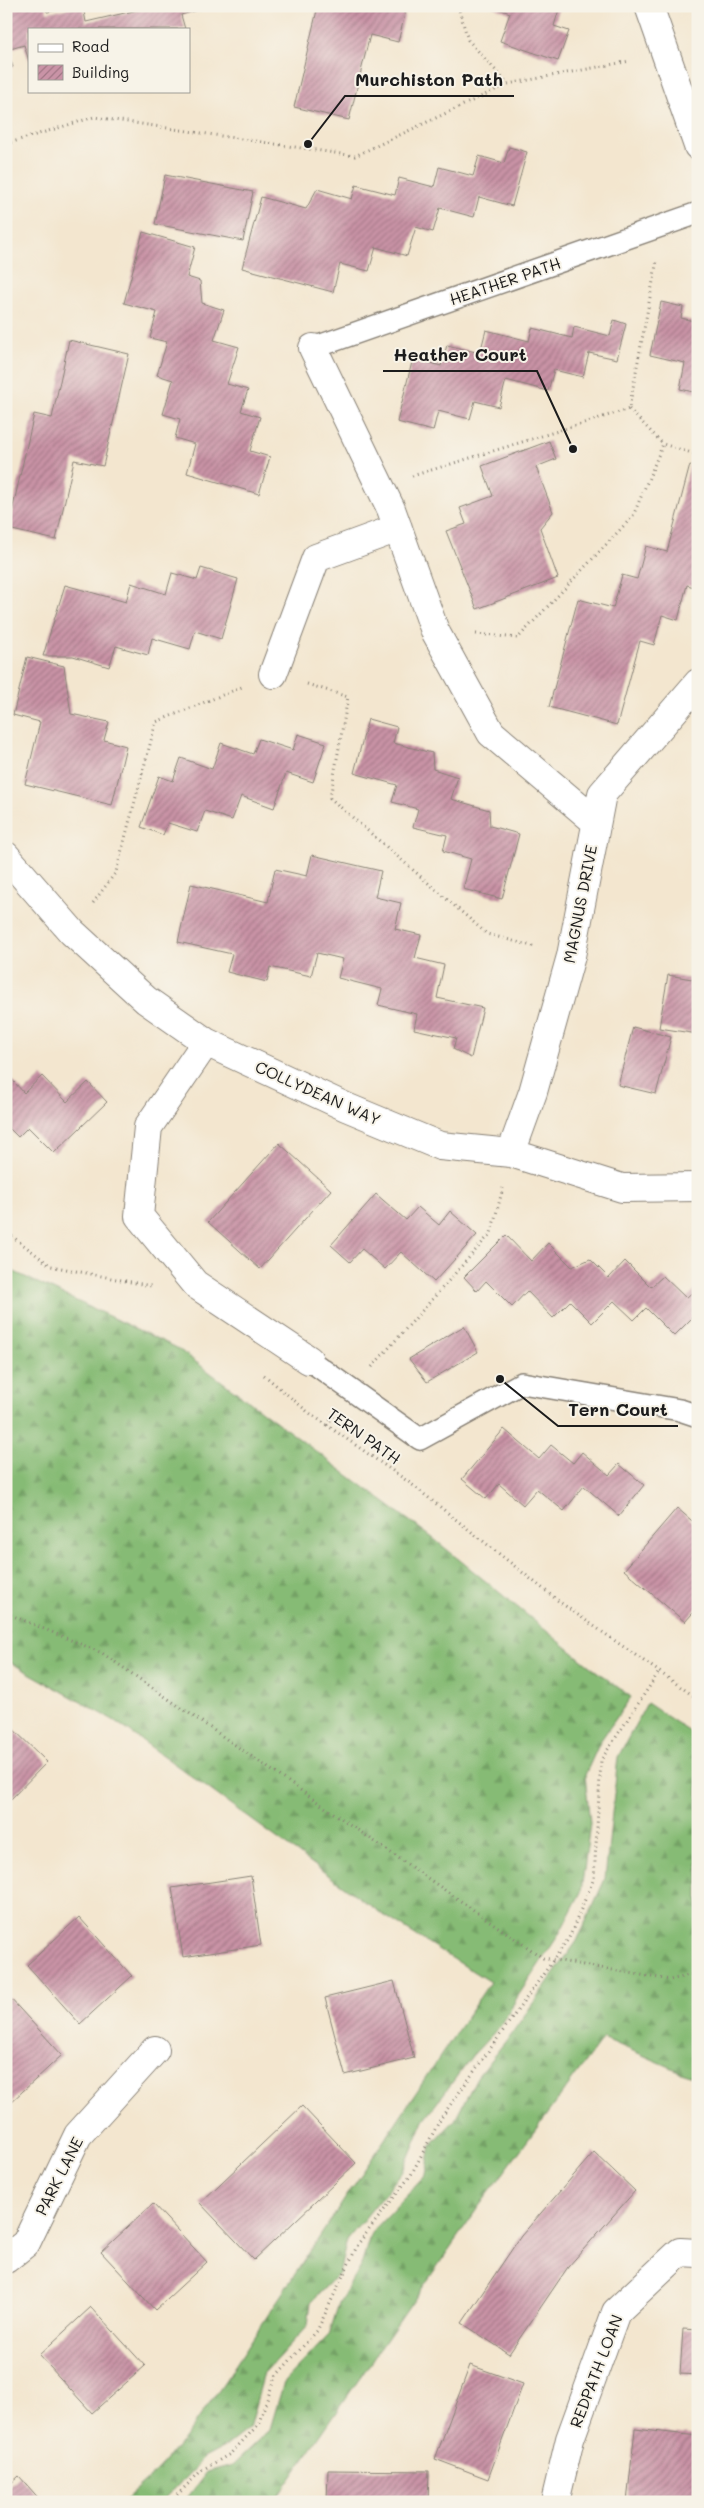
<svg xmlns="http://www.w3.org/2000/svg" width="704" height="2508" viewBox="0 0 704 2508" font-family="Mali,sans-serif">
	<defs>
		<pattern id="forest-firs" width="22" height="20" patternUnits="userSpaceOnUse" patternTransform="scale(1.25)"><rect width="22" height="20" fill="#86bb75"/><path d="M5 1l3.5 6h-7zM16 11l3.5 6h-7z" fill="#73a065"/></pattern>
		<pattern id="building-hatch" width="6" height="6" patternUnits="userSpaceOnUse" patternTransform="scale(1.25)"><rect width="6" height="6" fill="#c993a6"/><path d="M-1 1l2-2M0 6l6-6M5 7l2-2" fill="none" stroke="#a27786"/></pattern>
	</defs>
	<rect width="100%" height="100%" fill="#f7f3e8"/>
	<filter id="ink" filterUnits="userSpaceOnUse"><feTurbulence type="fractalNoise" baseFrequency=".02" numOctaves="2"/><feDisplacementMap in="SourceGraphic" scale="10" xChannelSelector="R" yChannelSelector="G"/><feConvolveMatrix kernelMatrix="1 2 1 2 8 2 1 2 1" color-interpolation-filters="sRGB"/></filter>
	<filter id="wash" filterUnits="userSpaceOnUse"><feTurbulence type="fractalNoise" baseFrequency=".0096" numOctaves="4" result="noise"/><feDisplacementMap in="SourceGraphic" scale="20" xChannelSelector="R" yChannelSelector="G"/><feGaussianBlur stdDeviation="1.12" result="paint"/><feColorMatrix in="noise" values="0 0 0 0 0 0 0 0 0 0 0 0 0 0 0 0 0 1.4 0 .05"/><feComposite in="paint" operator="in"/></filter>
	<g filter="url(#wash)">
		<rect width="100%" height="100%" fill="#f3e6cf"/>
		<!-- forest -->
		<path fill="url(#forest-firs)" stroke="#516c48" d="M6,1268L177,1348L434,1539L587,1664L631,1697L601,1740L585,1775L590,1823L581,1892L558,1936L518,1996L502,2024L472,2056L424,2120L403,2171L347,2240L339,2273L311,2302L308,2325L264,2373L249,2428L225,2447L204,2458L162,2502H123C136,2489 152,2477 164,2463C212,2406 250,2341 291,2280C357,2180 424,2081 490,1982L382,1914L115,1721L6,1660Z
			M647,1703L698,1737V2079L603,2038L477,2209L274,2502H184L207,2472L232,2465L270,2429L284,2382L329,2335L339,2303L361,2265L371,2233L426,2175L431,2145L455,2120L477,2077L512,2033L577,1941L605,1879L618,1757Z"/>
		<g id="blocks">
			<!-- building -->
			<path fill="url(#building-hatch)" d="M6,6H46L47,12L83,6L86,22L155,6L209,7L181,15L185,29H29V61L24,45L7,50L13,67L6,69Z
				M318,6H407L398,42L370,35L349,120L294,107Z
				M491,6H560L554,26L569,31L558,61L500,41L510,13Z
				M509,147L527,152L512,206L479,197L474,217L440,208L433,232L416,227L407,256L376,247L369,271L340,264L333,292L242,268L261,197L306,209L317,189L352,199L356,185L395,195L399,178L434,187L439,167L473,176L479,156L504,163Z
				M165,175L253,192L243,241L155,224Z
				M143,232L195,247L187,277L200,281L202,303L224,310L214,340L239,347L227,384L248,390L241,411L260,417L250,451L270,457L259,494L187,473L195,444L175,438L180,419L163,414L173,380L157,375L167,342L150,338L157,312L124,303Z
				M661,302L683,307L681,318L698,322V393L680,389L685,363L650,355Z
				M614,320L626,324L617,359L589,353L583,377L554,370L548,391L506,380L499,407L475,401L470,419L438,411L433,431L397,422L413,358L441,366L447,345L480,353L486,330L529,341L532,328L572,338L574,327L610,336Z
				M69,340L129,354L103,466L74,460L56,540L8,529L34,414L52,418Z
				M549,441L556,459L536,467L553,512L540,528L558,578L477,609L446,531L466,524L460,508L493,496L482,466Z
				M690,465L698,467V588L687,585L678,620L662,615L654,645L640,641L617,725L549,707L578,599L613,608L622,575L637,579L646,546L667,552Z
				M201,568L238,579L221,639L195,631L190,649L152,638L148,655L116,646L109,667L73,656H43L65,585L126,602L131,583L166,594L172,573L197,580Z
				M27,657L64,666L71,714L109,722L104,740L126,746L112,805L25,784L40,722L13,715Z
				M368,719L397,727L393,743L432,753L433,769L458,777L451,799L489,810L490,826L519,834L502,899L463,889L471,859L443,851L447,835L413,827L418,809L392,802L397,785L354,773Z
				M298,734L326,743L313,782L286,773L274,808L241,796L232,820L205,811L197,832L168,823L163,835L141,827L159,776L173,781L181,758L212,769L221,743L253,754L259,739L293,750Z
				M312,855L381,871L375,897L401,903L395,929L421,935L415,958L444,965L437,998L483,1008L471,1058L453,1049L456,1038L414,1029L417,1014L378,1005L382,989L338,978L343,959L317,953L311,976L270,967L267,982L227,972L232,954L178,942L191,884L268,902L275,869L307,876Z
				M668,975L698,980V1034L659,1028Z
				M633,1027L671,1037L656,1094L618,1085Z
				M6,1073L24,1093L42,1076L67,1102L88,1082L107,1102L54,1153L28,1127L18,1137L6,1125Z
				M279,1143L331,1190L260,1269L208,1222Z
				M376,1194L406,1220L418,1207L439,1225L450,1211L477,1235L434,1282L401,1252L385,1269L362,1249L350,1262L331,1245Z
				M506,1235L531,1261L548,1243L572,1267L590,1259L609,1278L625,1261L651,1287L663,1276L686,1298L698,1287V1323L692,1318L674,1336L646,1308L634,1320L614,1301L592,1323L570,1301L553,1318L527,1291L512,1307L486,1281L477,1291L464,1277Z
				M464,1326L478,1352L427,1382L409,1359Z
				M504,1429L539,1459L551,1445L573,1463L582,1452L609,1475L619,1464L644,1485L619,1516L584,1486L564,1511L537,1489L523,1505L499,1484L486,1499L462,1479Z
				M677,1508L698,1526V1607L685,1622L624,1570Z
				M6,1722L47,1762L6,1804Z
				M251,1876L261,1945L183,1957L172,1888Z
				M79,1917L132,1976L80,2024L27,1965Z
				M394,1981L414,2058L345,2075L325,1998Z
				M9,1997L62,2055L10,2103L6,2099V1999Z
				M302,2106L356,2163L254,2260L200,2203Z
				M594,2152L635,2191L568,2267L509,2354L462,2323L521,2236Z
				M153,2204L207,2262L155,2310L101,2252Z
				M91,2307L145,2366L92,2413L39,2355Z
				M683,2329L698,2330V2375L680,2374Z
				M470,2365L523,2384L488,2479L435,2459Z
				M635,2429L698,2436V2502H627Z
				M328,2470L429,2471L428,2502H327Z
				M19,2476L42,2502H6V2488Z"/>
		</g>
	</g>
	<g filter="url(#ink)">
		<use href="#blocks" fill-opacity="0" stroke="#888176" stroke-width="1"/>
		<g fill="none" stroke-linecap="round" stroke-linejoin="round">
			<defs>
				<path id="lane" d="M313,348L698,213
					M309,1360L420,1439L522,1383L680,1410L698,1416"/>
				<path id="street" d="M649,6L698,146
					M313,348L391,509L435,631L491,733L596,822
					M273,674L316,558L398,528
					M6,856L72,932L146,1000L206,1042L346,1107L440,1146L511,1153L622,1188L698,1187
					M206,1042L148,1127L139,1216L195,1284L309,1360
					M511,1153L533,1092L571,956L602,794L698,683
					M6,2259L26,2243L78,2135L155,2050
					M555,2502L570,2439L616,2312L680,2252L698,2253"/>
			</defs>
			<!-- lane casing -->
			<use href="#lane" stroke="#888176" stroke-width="24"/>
			<!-- street casing -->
			<use href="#street" stroke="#888176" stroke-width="30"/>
			<!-- path -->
			<path stroke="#888176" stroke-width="3" stroke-dasharray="1 4" stroke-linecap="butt" d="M458,6L468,40L508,84
				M6,144L94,117L355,156L508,84L630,61
				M629,409L663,444L698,455
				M412,476L629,409L657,260
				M476,634L518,638L633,516L663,444
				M307,684L348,697L330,798L487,934L536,947
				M93,903L116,872L156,722L242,687
				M6,1228L8,1233L51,1266L151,1286
				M372,1367L491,1233L503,1188
				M264,1375L308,1412L410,1483L561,1603L698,1699
				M327,1425L334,1415
				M6,1613L102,1653L543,1958L670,1980L698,1973
				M170,2502L202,2470L230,2454L258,2425L275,2377L317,2331L358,2244L411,2175L441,2118L569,1938L594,1878L601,1760L659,1672"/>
			<!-- lane -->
			<use href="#lane" stroke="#fff" stroke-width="21"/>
			<!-- street -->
			<use href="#street" stroke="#fff" stroke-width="28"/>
		</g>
	</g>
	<g text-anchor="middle" stroke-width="4" stroke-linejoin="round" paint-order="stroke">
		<!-- street labels -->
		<g font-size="16" fill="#1c1c1c" stroke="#f7f3e8">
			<text transform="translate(505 281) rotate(-19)" y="6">HEATHER PATH</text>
			<text transform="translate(580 904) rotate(-79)" y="6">MAGNUS DRIVE</text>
			<text transform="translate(318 1093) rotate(24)" y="6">COLLYDEAN WAY</text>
			<text transform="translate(364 1436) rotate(35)" y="6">TERN PATH</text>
			<text transform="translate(59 2176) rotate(-63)" y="6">PARK LANE</text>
			<text transform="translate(596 2371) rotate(-69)" y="6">REDPATH LOAN</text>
		</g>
	</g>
	<!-- callouts -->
	<path fill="none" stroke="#1c1c1c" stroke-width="2" d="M308 144L345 96H514M573 449L537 371H383M500 1379L558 1426H678"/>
	<g fill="#1c1c1c" stroke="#f7f3e8" stroke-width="2">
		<circle cx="308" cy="144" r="5"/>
		<circle cx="573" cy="449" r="5"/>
		<circle cx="500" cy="1379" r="5"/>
	</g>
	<g font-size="18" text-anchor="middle" font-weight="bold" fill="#1c1c1c" stroke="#f7f3e8" stroke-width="4" stroke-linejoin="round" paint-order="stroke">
		<text x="429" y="86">Murchiston Path</text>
		<text x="460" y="361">Heather Court</text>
		<text x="618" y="1416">Tern Court</text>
	</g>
	<!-- margin -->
	<rect width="704" height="2508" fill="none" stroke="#f7f3e8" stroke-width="25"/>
	<!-- legend -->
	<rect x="28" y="28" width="162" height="65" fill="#f7f3e8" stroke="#9f9d96"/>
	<rect x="38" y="44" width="25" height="8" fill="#ffffff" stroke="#9f9d96"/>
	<text x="72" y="52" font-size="15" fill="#1c1c1c">Road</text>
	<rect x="38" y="65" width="25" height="15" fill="url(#building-hatch)" stroke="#9f9d96"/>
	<text x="72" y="78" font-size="15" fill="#1c1c1c">Building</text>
</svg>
